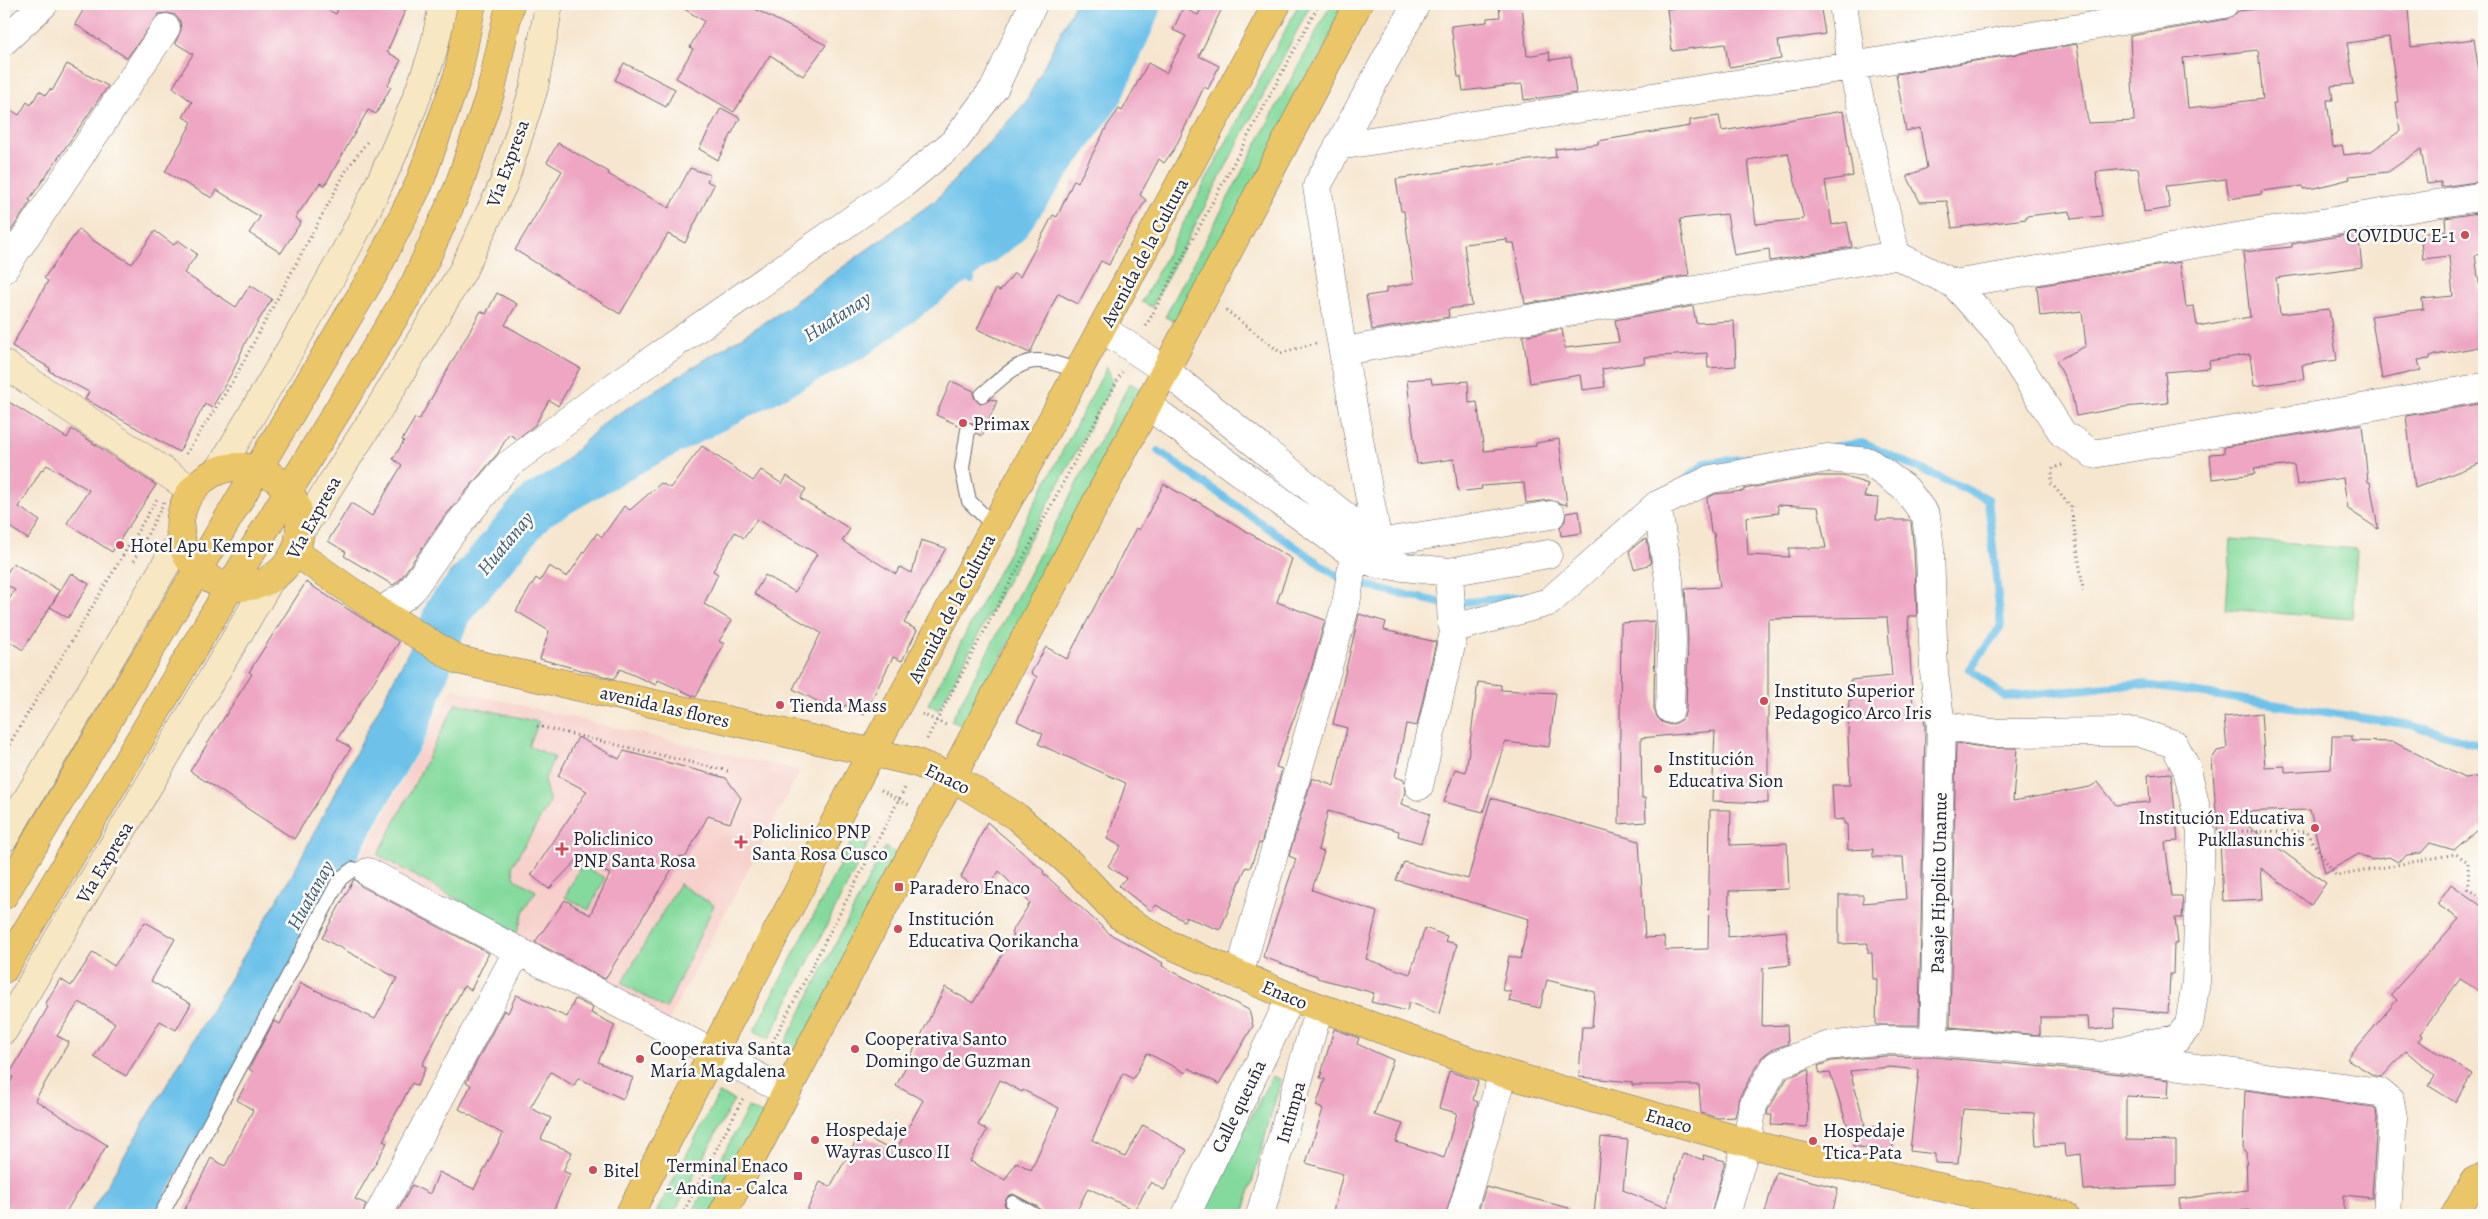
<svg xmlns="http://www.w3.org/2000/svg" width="2488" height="1219" viewBox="0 0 2488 1219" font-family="Alegreya,serif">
	<rect width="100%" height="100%" fill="#fdfcf7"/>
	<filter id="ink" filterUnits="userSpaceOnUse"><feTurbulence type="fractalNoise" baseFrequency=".02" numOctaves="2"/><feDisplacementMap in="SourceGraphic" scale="10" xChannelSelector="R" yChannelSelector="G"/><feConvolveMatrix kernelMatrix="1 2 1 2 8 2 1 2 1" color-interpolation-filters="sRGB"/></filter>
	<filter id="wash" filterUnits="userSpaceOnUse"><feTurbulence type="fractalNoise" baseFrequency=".0096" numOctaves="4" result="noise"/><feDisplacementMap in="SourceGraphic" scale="20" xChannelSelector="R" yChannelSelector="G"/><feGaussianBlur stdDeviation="1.12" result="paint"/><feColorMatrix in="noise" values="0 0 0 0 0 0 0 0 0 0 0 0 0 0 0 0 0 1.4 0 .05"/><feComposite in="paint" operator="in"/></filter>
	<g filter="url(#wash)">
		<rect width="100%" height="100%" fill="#f6e6d0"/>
		<!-- built -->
		<path fill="#f7d0cb" d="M452,689L800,771L665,1027L518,950L360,860Z"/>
		<!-- green -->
		<path fill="#84da9d" stroke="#537e6c" d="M1299,4H1311L1152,307L1142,302Z
			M1331,4H1347L1181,324L1165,317Z
			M1107,367L1113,383L938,710L928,704Z
			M1130,383L1144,391L964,727L951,721Z
			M2231,539L2357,549L2352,619L2226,609Z
			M456,703L539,722L529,746L554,757L544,781L550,802L512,866L515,879L536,891L524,910L517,933L378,855Z
			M857,831L871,838L769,1039L754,1031Z
			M885,847L899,855L797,1052L784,1045Z
			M581,865L605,878L589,910L565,897Z
			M679,884L714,905L666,1009L622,983Z
			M1272,1076L1281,1080L1243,1215H1201Z
			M719,1093L734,1100L673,1215H655Z
			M748,1108L765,1115L711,1215H691Z"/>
		<!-- water -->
		<path fill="#6ec2ea" stroke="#487292" d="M1075,4H1139L1101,91L1004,226L855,336L622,457L535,507L448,611L406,725L128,1215H89L292,875L450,572L605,422L775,316L936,200L1026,102Z"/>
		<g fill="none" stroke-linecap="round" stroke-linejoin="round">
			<!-- stream -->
			<path stroke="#6ec2ea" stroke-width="8" d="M946,257L971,279
				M1832,447L1862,443L1988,499L2001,626L1970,669L2005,697L2138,684L2411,725L2484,746
				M1158,451L1343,580L1445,604L1527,596
				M1688,477L1705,463L1766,456"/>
			<!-- river -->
			<path stroke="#6ec2ea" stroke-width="46" d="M128,1215L406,725L448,611L535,507L622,457L855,336L1004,226L1101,91L1139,4"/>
		</g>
		<g id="blocks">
			<!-- building -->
			<path fill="#eea6c3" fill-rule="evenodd" d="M87,4H317L336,14L340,4H408L387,52L401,60L388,85L391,87L376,114L368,110L325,185L320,183L295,218L301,222L281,253L249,233L260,217L217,190L212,198L165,172L192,122L183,117L192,102L173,87L193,54L175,43L181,30L180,21L175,15L168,13L159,14L127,58L75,24Z
				M676,4H745L826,45L803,76L770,55L734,112L676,78L693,49L690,47L704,21Z
				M1204,4H1224L1199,56L1219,66L1208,89L1204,87L1175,148L1164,163L1159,159L1140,195L1146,200L1118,245L1109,265L1101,261L1078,304L1059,294L1057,295L1030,353L977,329L996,289L1000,291L1014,273L1020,277L1053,215L1057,217L1074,180L1078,182L1107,126L1119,109L1122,111L1148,63L1166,73L1186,36L1173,30L1183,8L1198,15Z
				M1499,4H1522L1527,56L1549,52L1550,60L1571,57L1576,93L1524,100L1522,84L1463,91L1461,77H1458L1451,26L1487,22V18L1500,17Z
				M1688,4H1820L1825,34L1778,41L1781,59L1729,67L1725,44L1672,51L1667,9L1688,7Z
				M2303,4H2385V10L2408,8L2411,47L2474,39L2484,105V181L2441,187V182L2427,184L2421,149L2388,172L2349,176L2350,179L2315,188L2303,189V186L2261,191L2262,194L2229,199L2226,179L2166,186L2170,208L2144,212L2138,168L2096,172L2102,216L2071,219L2070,211L2026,216V219L1952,228L1947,201L1920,202L1907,176L1927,168L1920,128L1906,131L1896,74L2077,44L2088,123L2134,121L2130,36L2227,19L2239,11ZM2389,37L2398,102H2396L2400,131L2370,152L2344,155L2342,145L2333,147L2327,100H2333L2331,86L2354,84L2347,43ZM2258,50L2263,99L2188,108L2183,58Z
				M624,63L675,89L666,107L615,80Z
				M67,64L108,86L29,200L31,201L4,241V123L11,110L19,115L27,102L31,105L39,91L46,95L50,89L52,91Z
				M721,108L740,118L718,160L699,149Z
				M1843,111L1853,176L1825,181L1832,225L1847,222L1852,247L1770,261L1769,249L1734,255L1727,214L1680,219L1689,275L1525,304L1514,243H1507V239L1464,244L1472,306L1448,309L1449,317L1372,330L1366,296L1386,293V288L1414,283L1404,211H1401L1396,179L1494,164L1556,157L1555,149L1598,144V141L1690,126V120L1719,116L1722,131ZM1788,153L1804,219L1756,224L1748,160Z
				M558,143L609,172L608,174L669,208L690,168L710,175L707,181L714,185L685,243L668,234L620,314L515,250L562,171L547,162Z
				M2484,212V254L2475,255L2484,318V346L2430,356V359L2418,360L2421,370L2382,379L2371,316L2423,309L2422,299L2453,296L2449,256L2423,259L2420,234L2446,230L2445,218Z
				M79,229L94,241L132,264L155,231L174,245L178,240L197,254L184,273L236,307L250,285L272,299L246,341L234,369L212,408L205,404L179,452L85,399L89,392L49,371L50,368L12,346L48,281L44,278Z
				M2358,233L2362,267L2276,278L2280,314L2329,309L2337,360L2302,365L2304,379L2254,386L2250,354L2209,361L2210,368L2165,372L2168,403L2124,407L2076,416L2071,390L2056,361L2086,346L2082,311L2040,316L2037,286L2180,262L2186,307L2194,306L2197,326L2250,317L2243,252L2292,247V244Z
				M497,293L517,304L505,325L580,368L558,406L549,400L535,425L517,439L509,434L498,453L441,521L399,581L393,585L344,556L346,552L328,541L351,503L372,516L402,465L393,459L404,441L402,440L415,418L419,420L481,311L486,314Z
				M1693,306L1696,323L1734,321L1736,366L1708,368L1707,353L1644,357L1645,363L1602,369L1605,387L1582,390L1580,375L1530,383L1523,336L1562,329L1565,348L1619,342L1615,320Z
				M1431,378L1432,384L1468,381L1469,403L1477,402L1484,451L1536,446V443L1559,439L1567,505L1549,500L1526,503L1524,483L1481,486L1482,489L1458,492L1454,459L1417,464L1407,380Z
				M951,381L974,391V397L979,403H984L991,399L997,401L982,436L976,433V427L973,423L965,422L960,426L936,415Z
				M4,399L67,438L72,429L156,485L112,552L67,523L89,490L47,465L43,470L42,469L19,507L40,521L28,539L8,526L4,533Z
				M2484,403V462L2415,488L2406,416Z
				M2362,424L2368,482H2370L2378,529L2348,509L2343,478L2297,485L2294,465L2254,469L2255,474L2212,479L2210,454L2224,453V447Z
				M702,446L753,481L761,470L782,484L787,476L806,489L800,498L850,529L842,541L896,574L900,567L912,573L921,540L946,548L904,623L917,630L902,661L893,657L864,715L845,705L841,713L793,689L821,633L754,594L765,575L795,592L817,554L757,519L744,538L735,532L713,571L718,574L704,604L732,621L719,641L724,644L696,697L658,680L656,685L620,669L614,679L540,659L549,631L516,611L536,578L540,581L549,566L567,577L597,533L602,537L624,506L630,510L661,483L670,488Z
				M1817,476H1843L1868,484L1864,497L1878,498L1876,520H1909L1911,522L1914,550L1917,616H1908L1913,711H1923L1925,726L1919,1025H1876L1877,979H1873L1872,953H1868V943L1839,944V895H1863V903L1906,899L1903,857H1873V849L1848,850L1847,824H1844V819L1834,820L1832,785H1850L1848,737L1849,700H1852L1850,680L1892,676L1887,617L1768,619V803L1712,801L1715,731L1641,738L1642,798H1645L1646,822L1619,824L1621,623L1655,621L1654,709L1657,717L1662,722L1670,725L1678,722L1684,717L1686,709L1688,640L1685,589L1720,587L1714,533H1711L1707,498L1715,494L1744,491V489ZM1777,505L1818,507L1826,548H1789V557L1748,555L1746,517L1779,513Z
				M1164,484L1195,502V500L1292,559L1277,602L1325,620L1309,677L1276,767L1282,769L1261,844L1259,843L1250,868L1246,867L1220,930L1186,917L1184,921L1156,905L1151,911L1119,886L1126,878L1108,866L1121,846L1107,839L1126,783L1038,744L1043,734L1017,721L1037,677L1031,673L1046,647L1067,659L1136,528L1139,530Z
				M1579,511L1582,533L1561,536L1560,527L1565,521L1566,513Z
				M1647,539L1651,564L1634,569L1629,551L1641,541Z
				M13,563L60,591L23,650L4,638V607L15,590L4,583V578Z
				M71,573L89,584L68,618L50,607Z
				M306,582L399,642L337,739L351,748L294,839L190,771L252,674L249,672Z
				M1359,614L1386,622L1384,630L1436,642L1417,726L1406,724L1395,777L1404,780L1405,792L1401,804L1430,814L1421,843L1398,836L1399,831L1328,811L1318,850L1324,852L1312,890L1377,912L1366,959L1410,974L1425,928L1447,936L1445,941L1457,944L1439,1014L1409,1002L1407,1011L1371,1002L1374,993L1317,978V976L1263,957L1296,859L1289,856L1312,778L1334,786L1347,728L1333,724Z
				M1478,682L1501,685V690L1556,693L1549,747L1505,742L1483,812L1444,802L1455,769L1466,772Z
				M2261,713L2265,767L2285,766V772L2331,769L2332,736H2352V741L2394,742L2464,778L2484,776V824L2454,850L2430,843L2421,853L2407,855L2398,862L2389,857L2372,860L2359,854L2325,873L2310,810L2229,812L2326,883L2311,905L2261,868L2263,899L2223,901L2220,839H2218L2212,759L2217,751L2227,749L2224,717Z
				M578,737L619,759L624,751L726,778L741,798L730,823L708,816L685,858L680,856L605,979L535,942L565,900L590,915L610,874L578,859L549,889L531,875L587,791L558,776Z
				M1956,743L1989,748H2017L2013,801L2090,787L2098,782L2116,805L2150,802L2148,775L2171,773L2178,841L2165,842L2172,896H2182L2183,906L2182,918H2175L2178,943H2174L2173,974H2170L2168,1013L2114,1008L2115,1028L2089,1030L2088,1017H2040V1035L1950,1027Z
				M1491,798L1639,841L1645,938L1664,937L1666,950L1708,949L1710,810H1731L1730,845L1787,843L1789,889L1729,891L1728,937L1786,931L1790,965L1763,968L1762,1026L1787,1025L1788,1044L1771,1050L1762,1057L1739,1098L1735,1117L1718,1118L1701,1113L1699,1085H1632V1082L1579,1077L1582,1027H1592L1595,992L1547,980L1540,1008L1509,1001L1511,992L1502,990L1509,956L1520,959L1529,919L1396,880L1404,862L1468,879Z
				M987,822L1044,871L1043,873L1110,934L1163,963L1162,966L1249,1010L1253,1026L1219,1084L1189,1068L1186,1073L1147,1053L1133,1079L1123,1073L1092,1140L1125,1157L1143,1125L1187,1150L1164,1190L1151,1182L1134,1210L1088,1188L1075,1215H1043L1038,1207L1013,1194L1008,1196L1004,1204L1008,1210L1017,1215H805L820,1182L830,1187L860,1134L895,1152L923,1100L896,1086L945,987L973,1003L1014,935L1011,933L1030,903L999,871L985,894L961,877ZM1000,1080L1022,1092L1023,1090L1059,1108L1031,1170L1016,1162L1005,1180L970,1161L987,1130L978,1125Z
				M354,879L361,886L489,953L471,990L464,986L422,1065L426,1067L417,1086L412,1083L389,1126H390L383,1141L387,1143L355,1199L366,1204L362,1215H182L211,1158L225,1166L253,1110L237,1100L253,1072L249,1069L274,1021L280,1024L301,983L375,1019L397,978L322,938Z
				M2451,884L2484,908V994L2460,979L2420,1034L2422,1036L2418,1041L2472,1074L2455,1102L2429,1086L2435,1076L2406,1051L2382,1077L2373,1075L2347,1059L2397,1000L2391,994L2459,919L2437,904Z
				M145,922L175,939L151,981L191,1004L176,1030L160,1021L126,1076L94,1057L115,1023L79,1002L57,1036L69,1042L35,1100L107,1145L64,1215H4V1094L13,1077L9,1075L48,1007L45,1005L60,979L71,986L93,952L114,966Z
				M516,995L567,1017L575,999L593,1008L591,1013L615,1025L598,1062L633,1078L623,1099L578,1078L574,1086L551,1072L530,1108L551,1118L541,1139L572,1152L563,1171L570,1174L551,1215H396L412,1185L430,1194L439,1172L474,1189L503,1134L459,1109L471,1085L466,1082L504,1010L508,1013Z
				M1334,1029L1359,1038L1357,1044L1393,1060L1374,1115L1403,1124L1396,1142L1444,1158L1457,1113L1439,1108L1449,1071L1478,1081L1473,1100L1478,1102L1446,1215H1332L1343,1174L1306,1163L1323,1109L1316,1106L1325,1079L1320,1078Z
				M1884,1056L1933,1057L2103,1072L2169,1080L2168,1098L2126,1096V1140L2176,1141V1186L2084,1190L2081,1154L2065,1156L2064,1144L2036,1145L2034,1113L1963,1109L1958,1164L1935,1163V1154L1910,1151L1919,1070L1890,1067L1850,1071L1865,1124L1863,1125L1895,1130L1892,1152L1853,1146L1856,1127L1849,1130L1830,1073L1820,1074L1818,1066L1831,1061Z
				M1809,1069L1807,1127L1771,1125L1772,1115H1767L1768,1110L1787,1078Z
				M2245,1090L2373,1107L2376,1109L2377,1119L2372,1198L2344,1195V1215H2251L2250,1210L2181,1215L2179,1199L2247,1190L2246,1151H2243Z
				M1601,1137L1628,1140L1623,1190L1666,1208L1683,1153L1704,1160L1703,1155L1725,1161L1711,1215H1594Z
				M1776,1172L1838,1188L1832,1215H1779L1765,1213Z
				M1486,1187L1569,1208L1568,1215H1477Z"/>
		</g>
	</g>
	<g filter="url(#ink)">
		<use href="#blocks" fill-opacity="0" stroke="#6c676f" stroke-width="1"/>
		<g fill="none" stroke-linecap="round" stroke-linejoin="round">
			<defs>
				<path id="service" d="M982,395C1021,361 1028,351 1079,372
					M968,430L962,468L969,501L995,527
					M1013,1203L1034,1215
					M161,1215L340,879L353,869L368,872"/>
				<path id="minor" d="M1843,4L1852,66L1896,255L1954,284L1999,334L2063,434L2093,454L2484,387
					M4,41L44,4
					M1338,146L1852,66L2224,4
					M4,269L166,28
					M1954,284L2484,196
					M1103,329L1165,370L1378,543L1340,335L1317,186L1416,4
					M1344,351L1896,255
					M1147,405L1354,555L1377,564L1449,572L1548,554
					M1657,505L1669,579L1672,640L1670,709
					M1378,543L1551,515
					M382,613C391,601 402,601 411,591L453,531L508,465L595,400L903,184L954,142L995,87L1033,4
					M1455,628L1549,602L1657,505L1711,479L1827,458L1869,462L1906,489L1926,516L1930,549L1934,672L1941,725L1991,733L2137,732L2174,744L2187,769L2201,831L2196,982L2189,1025L2177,1039L2145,1044L2105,1056
					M1419,786L1455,628L1452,624L1449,572
					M368,872L787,1092
					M1239,975L1346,604L1354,555
					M1934,1041L1941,725
					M378,1215L518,950
					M1186,1215L1291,997
					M1260,1215L1319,1008
					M1461,1215L1503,1073
					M1726,1215L1747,1142L1753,1105L1776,1065L1827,1046L1883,1040L1934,1041L2105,1056L2379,1092L2390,1101L2393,1118L2387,1215"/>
				<path id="secondary" d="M4,364L192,490
					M219,470C296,339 380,207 429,63C436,44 439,23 443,4
					M299,534L377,412L462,272L503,185L534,88L549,4
					M4,838L181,539
					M4,1030L272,577"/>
				<path id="primary" d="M180 527a60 60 0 1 1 120 0a60 60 0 1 1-120 0Z
					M295,552L382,613L458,660L915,762L952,777L1017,817L1074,867L1120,916L1166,943L1291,997L1503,1073L1766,1148L2064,1215
					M4,895L376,270L419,184L458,75L472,4
					M4,969L230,587L414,285L458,188L491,91L510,4
					M2455,1215L2474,1181L2484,1177"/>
				<path id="trunk" d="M629,1215L713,1052L872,752L1277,4
					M722,1215L1358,4"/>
			</defs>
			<!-- service casing -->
			<use href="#service" stroke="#6c676f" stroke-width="16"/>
			<!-- minor casing -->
			<use href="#minor" stroke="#6c676f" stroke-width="29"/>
			<!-- secondary casing -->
			<use href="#secondary" stroke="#6c676f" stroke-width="29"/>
			<!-- primary casing -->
			<use href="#primary" stroke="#6c676f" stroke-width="29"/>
			<!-- trunk casing -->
			<use href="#trunk" stroke="#6c676f" stroke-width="29"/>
			<!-- path -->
			<path stroke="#6c676f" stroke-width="3" stroke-dasharray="1 4" stroke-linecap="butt" d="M1226,310L1281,353L1316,343
				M1146,326L1319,4
				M186,454L233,381L347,169L367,142
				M2062,465L2053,468L2051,483L2071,507L2084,595
				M134,561L164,502
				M922,714L948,726
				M537,726L728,771
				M927,739L1122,372
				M4,753L157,499
				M881,790L909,805
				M2227,831L2306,832L2336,876L2456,854L2468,862L2469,889L2484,899
				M768,1051L906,786
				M682,1215L743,1098"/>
			<!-- service -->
			<use href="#service" stroke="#fff" stroke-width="14"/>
			<!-- minor -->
			<use href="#minor" stroke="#fff" stroke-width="28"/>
			<!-- secondary -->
			<use href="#secondary" stroke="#f7e8c3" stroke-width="28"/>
			<!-- primary -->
			<use href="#primary" stroke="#ebc669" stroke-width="28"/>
			<!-- trunk -->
			<use href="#trunk" stroke="#ebc669" stroke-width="28"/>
		</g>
	</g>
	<!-- markers -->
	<g fill="#d1495b" stroke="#fdfcf7" stroke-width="2">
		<circle cx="2465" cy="235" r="5"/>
		<circle cx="963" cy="423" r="5"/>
		<circle cx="120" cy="545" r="5"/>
		<circle cx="1764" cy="701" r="5"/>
		<circle cx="780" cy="705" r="5"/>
		<circle cx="1658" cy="769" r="5"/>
		<circle cx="2315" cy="828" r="5"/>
		<path d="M738.5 834.5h5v5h5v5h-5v5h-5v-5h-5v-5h5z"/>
		<path d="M559.5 841.5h5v5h5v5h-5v5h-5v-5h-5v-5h5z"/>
		<rect x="894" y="882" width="10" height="10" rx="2.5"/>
		<circle cx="898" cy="929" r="5"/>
		<circle cx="855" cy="1049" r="5"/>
		<circle cx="640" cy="1059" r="5"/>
		<circle cx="815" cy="1140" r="5"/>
		<circle cx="1813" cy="1141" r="5"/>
		<circle cx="593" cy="1170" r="5"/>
		<rect x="793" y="1171" width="10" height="10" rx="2.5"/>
	</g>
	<g text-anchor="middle" stroke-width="5" stroke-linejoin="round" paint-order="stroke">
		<!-- street labels -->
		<g font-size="19" fill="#22223b" stroke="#fdfcf7">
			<text transform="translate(507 163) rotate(-70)" y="7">Vía Expresa</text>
			<text transform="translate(1144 252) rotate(-62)" y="7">Avenida de la Cultura</text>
			<text transform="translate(313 517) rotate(-61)" y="7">Vía Expresa</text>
			<text transform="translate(951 608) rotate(-62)" y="7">Avenida de la Cultura</text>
			<text transform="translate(665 706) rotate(13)" y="7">avenida las flores</text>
			<text transform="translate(948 778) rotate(26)" y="7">Enaco</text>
			<text transform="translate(104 862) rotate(-59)" y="7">Vía Expresa</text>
			<text transform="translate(1938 883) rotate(-89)" y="7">Pasaje Hipolito Unanue</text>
			<text transform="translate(1285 994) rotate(23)" y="7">Enaco</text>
			<text transform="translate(1238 1106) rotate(-64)" y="7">Calle queuña</text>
			<text transform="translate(1290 1112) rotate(-74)" y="7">Intimpa</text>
			<text transform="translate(1669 1120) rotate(16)" y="7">Enaco</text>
		</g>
		<!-- poi labels -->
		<g font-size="19" fill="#22223b" stroke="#fdfcf7" text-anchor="start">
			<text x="2455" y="242" text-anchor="end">COVIDUC E-1</text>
			<text x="973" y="430">Primax</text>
			<text x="130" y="552">Hotel Apu Kempor</text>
			<text x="1774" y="697">Instituto Superior<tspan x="1774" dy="22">Pedagogico Arco Iris</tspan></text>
			<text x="790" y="712">Tienda Mass</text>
			<text x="1668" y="765">Institución<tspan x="1668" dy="22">Educativa Sion</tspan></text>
			<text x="2305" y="824" text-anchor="end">Institución Educativa<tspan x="2305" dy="22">Pukllasunchis</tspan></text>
			<text x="752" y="838">Policlinico PNP<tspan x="752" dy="22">Santa Rosa Cusco</tspan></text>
			<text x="573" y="845">Policlinico<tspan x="573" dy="22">PNP Santa Rosa</tspan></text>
			<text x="909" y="894">Paradero Enaco</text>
			<text x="908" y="925">Institución<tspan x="908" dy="22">Educativa Qorikancha</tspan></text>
			<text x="865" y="1045">Cooperativa Santo<tspan x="865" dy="22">Domingo de Guzman</tspan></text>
			<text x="650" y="1055">Cooperativa Santa<tspan x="650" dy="22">María Magdalena</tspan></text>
			<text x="825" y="1136">Hospedaje<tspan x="825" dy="22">Wayras Cusco II</tspan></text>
			<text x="1823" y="1137">Hospedaje<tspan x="1823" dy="22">Ttica-Pata</tspan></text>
			<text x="788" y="1172" text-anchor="end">Terminal Enaco<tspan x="788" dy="22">- Andina - Calca</tspan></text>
			<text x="603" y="1177">Bitel</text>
		</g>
		<!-- water labels -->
		<g font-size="20" font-style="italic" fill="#3d5a78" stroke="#fdfcf7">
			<text transform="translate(837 316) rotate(-33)" y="7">Huatanay</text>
			<text transform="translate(505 543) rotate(-50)" y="7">Huatanay</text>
			<text transform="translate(310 895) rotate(-61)" y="7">Huatanay</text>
		</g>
	</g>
	<!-- margin -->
	<rect width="2488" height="1219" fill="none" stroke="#fdfcf7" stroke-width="20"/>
</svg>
